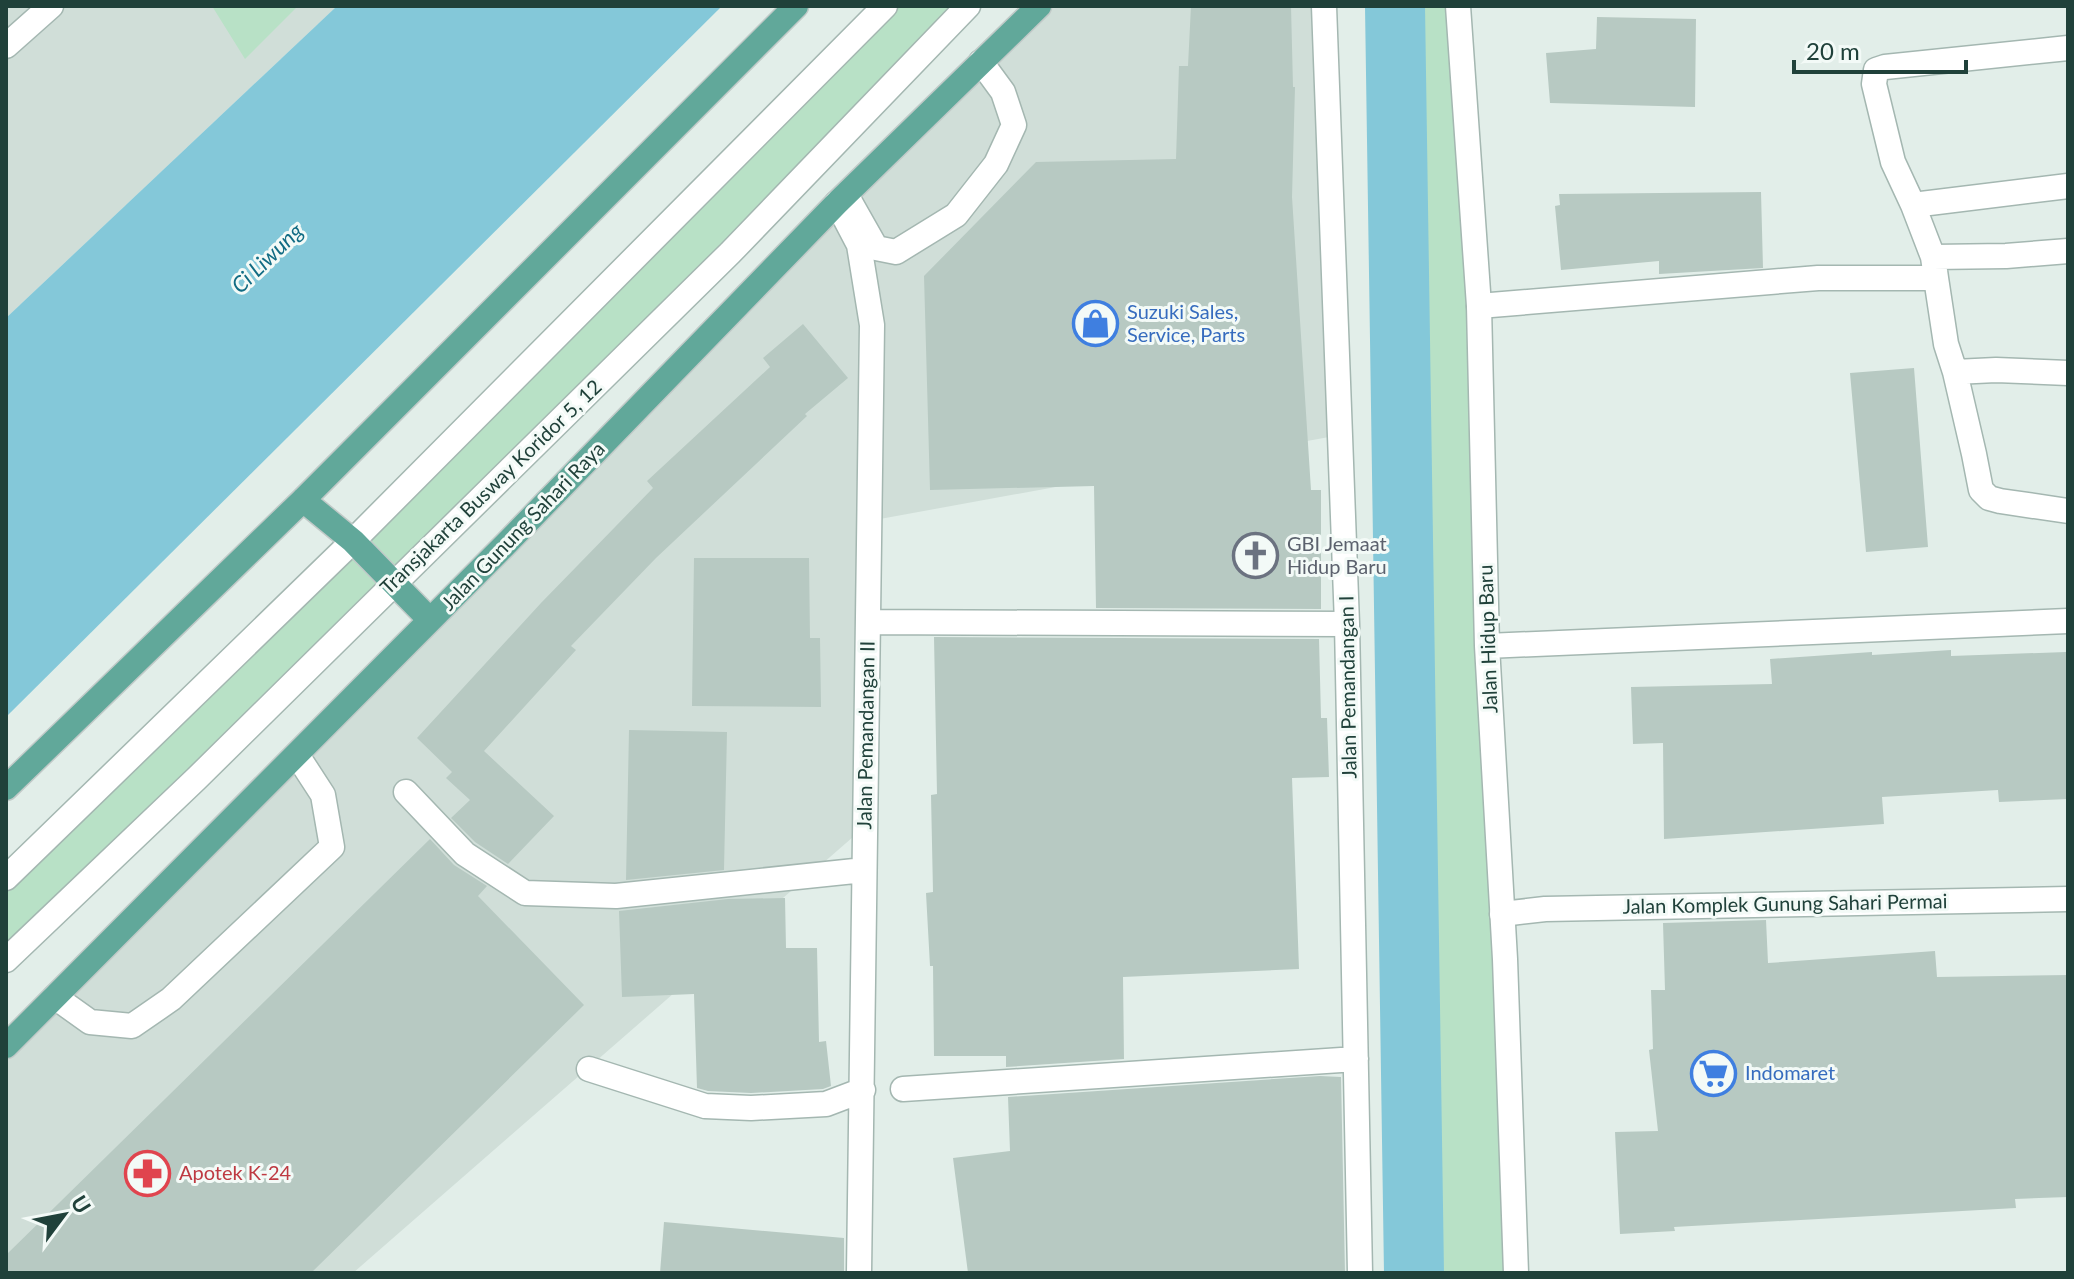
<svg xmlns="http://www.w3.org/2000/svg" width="2074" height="1279" viewBox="0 0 2074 1279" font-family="Lato,sans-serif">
	<rect width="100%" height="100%" fill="#e2eee9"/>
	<!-- built -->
	<path fill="#d0ded8" d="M6,6H337L6,318Z
		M1043,6H1324L1340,435L869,521L861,830L353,1273H6V1036Z"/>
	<!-- green -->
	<path fill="#b8e1c6" d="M212,6H298L245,59Z
		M883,6H969L6,956V876Z
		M1394,6H1458L1516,1273H1415Z"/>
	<!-- water -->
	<path fill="#84c8d9" d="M337,6H722L6,717V318Z"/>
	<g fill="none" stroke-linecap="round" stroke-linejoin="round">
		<!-- canal -->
		<path stroke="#84c8d9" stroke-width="60" d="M1395,6L1414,1273"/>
	</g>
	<!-- building -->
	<path fill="#b7c9c2" d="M1191,6H1291L1293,87H1295L1292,197L1311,490H1321V609L1096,608L1094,486L930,490L924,276L1036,162L1176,159L1179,66H1188Z
		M1597,17L1696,19L1695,107L1550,103L1546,53L1596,49Z
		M1761,192L1763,268L1659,274V261L1561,270L1555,206L1560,205L1559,194Z
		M803,324L848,378L805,414L807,416L656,558L571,646L576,650L484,751L554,816L508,864L475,842L451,818L470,800L446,778L452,772L417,738L541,603L653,488L647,481L770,367L763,358Z
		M1914,368L1928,547L1866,552L1850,373Z
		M694,558H809L810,638H820L821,707L692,706Z
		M934,637L1319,639L1321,718H1327L1329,777L1292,778L1299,969L1123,977L1124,1059L1006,1067V1056H934L933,966H930L926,893L933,892L931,795L937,794Z
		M1951,650V656L2066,652L2068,799L1999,802L1998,790L1882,797L1884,824L1664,839L1663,743L1633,744L1631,687L1772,684L1770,659L1872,652V655Z
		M629,730L727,732L724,870L626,880Z
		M430,839L454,865L487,886L478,896L584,1005L311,1273H6V1255Z
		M785,898L786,948H817L819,1042L826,1041L831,1086L823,1089L751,1093L708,1091L697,1088L694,994L622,997L619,911L728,899Z
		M1766,920L1768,963L1935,951L1937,977L2068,975V1197L2015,1199L2016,1208L1674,1227L1675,1231L1620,1234L1615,1132L1658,1131L1649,1050L1653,1049L1651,990H1665L1663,923Z
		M1320,1076L1341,1077L1345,1273H968L953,1158L1010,1151L1008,1097Z
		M664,1222L844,1238V1273H660Z"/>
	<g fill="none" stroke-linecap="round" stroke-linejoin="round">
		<defs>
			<path id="service" d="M6,46L51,6
				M2068,48L1885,67L1876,70L1874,84L1893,162L1913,205L2068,186
				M846,195L876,248L896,252L956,215L996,164L1014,125L1003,92L981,62
				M1913,205L1933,257
				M1936,278L1933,257L2006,256L2068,251
				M1479,306L1818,278H1936L1946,344L1955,372L1996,370L2068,373
				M1955,372L1974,454L1981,490L1989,498L2000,501L2068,511
				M6,878L353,541L885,6
				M6,960L196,779L730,253L968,6
				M55,997L90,1022L132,1026L171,999L332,847L323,795L297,755"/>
			<path id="minor" d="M1324,6L1347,624L1360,1273
				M837,203L859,245L872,325L859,1273
				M868,622L1347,624
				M406,792L465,854L525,893L616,896L864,870
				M1502,914L1545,909L2068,899
				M589,1069L705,1106L751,1108L826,1104L863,1090
				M903,1089L1356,1059"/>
			<path id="tertiary" d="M1458,6L1479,306L1487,646L1505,959L1516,1273
				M1487,646L2068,621"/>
			<path id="primary" d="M303,500L353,541L430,620
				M6,788L303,500L796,6
				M6,1046L507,543L837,203L1039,6"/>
		</defs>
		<!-- service casing -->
		<use href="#service" stroke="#a4b7b1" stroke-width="27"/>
		<!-- minor casing -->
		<use href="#minor" stroke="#a4b7b1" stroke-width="27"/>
		<!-- tertiary casing -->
		<use href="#tertiary" stroke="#a4b7b1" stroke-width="27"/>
		<!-- primary casing -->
		<use href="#primary" stroke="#c1cac8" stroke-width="27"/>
		<!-- service -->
		<use href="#service" stroke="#fff" stroke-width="24"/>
		<!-- minor -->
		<use href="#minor" stroke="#fff" stroke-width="24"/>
		<!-- tertiary -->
		<use href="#tertiary" stroke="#fff" stroke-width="24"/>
		<!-- primary -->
		<use href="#primary" stroke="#61a89a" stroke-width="24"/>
	</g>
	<!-- icons -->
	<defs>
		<symbol id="shop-ring" viewBox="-11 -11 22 22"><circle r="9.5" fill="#f3faf7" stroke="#3f7fe0" stroke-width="1.5"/><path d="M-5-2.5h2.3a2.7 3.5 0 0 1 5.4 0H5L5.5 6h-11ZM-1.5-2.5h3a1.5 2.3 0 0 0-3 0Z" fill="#3f7fe0"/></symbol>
		<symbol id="church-ring" viewBox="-11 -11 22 22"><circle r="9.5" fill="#f3faf7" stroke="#6b7280" stroke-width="1.5"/><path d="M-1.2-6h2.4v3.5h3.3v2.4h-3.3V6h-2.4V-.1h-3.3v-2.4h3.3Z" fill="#6b7280"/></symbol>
		<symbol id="supermarket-ring" viewBox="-11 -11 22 22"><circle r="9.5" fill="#f3faf7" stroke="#3f7fe0" stroke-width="1.5"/><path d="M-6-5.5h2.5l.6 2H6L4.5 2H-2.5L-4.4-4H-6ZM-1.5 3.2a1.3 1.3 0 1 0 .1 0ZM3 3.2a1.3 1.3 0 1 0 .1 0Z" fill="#3f7fe0"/></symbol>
		<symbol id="pharmacy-ring" viewBox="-11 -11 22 22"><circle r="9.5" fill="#f3faf7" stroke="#e0444e" stroke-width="1.5"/><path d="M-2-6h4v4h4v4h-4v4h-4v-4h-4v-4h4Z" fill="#e0444e"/></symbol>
	</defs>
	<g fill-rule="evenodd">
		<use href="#shop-ring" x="1070" y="298" width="51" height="51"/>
		<use href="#church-ring" x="1230" y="530" width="51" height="51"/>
		<use href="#supermarket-ring" x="1688" y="1048" width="51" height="51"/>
		<use href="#pharmacy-ring" x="122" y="1148" width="51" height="51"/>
	</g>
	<g text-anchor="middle" stroke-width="6" stroke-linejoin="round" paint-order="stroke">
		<!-- shop labels -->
		<g font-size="20" fill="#366cbe" stroke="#f3faf7" text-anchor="start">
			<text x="1127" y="319">Suzuki Sales,<tspan x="1127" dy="23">Service, Parts</tspan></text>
			<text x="1745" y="1080">Indomaret</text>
		</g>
		<!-- street labels -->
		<g font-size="20" fill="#20413a" stroke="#f3faf7">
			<text transform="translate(491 487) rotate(-44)" y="7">Transjakarta Busway Koridor 5, 12</text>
			<text transform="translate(523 526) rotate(-46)" y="7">Jalan Gunung Sahari Raya</text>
			<text transform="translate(1488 639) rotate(-92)" y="7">Jalan Hidup Baru</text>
			<text transform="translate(1348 687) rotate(-91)" y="7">Jalan Pemandangan I</text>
			<text transform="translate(866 735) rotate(-89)" y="7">Jalan Pemandangan II</text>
			<text transform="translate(1785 904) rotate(-1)" y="7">Jalan Komplek Gunung Sahari Permai</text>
		</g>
		<!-- worship labels -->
		<g font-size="20" fill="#5b616d" stroke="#f3faf7" text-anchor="start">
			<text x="1287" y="551">GBI Jemaat<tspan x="1287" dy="23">Hidup Baru</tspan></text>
		</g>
		<!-- health labels -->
		<g font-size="20" fill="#be3a42" stroke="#f3faf7" text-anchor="start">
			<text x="179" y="1180">Apotek K-24</text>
		</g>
		<!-- water labels -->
		<g font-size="22" font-style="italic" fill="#126c84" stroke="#f3faf7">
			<text transform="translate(267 258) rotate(-44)" y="8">Ci Liwung</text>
		</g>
	</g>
	<!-- border -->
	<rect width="2074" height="1279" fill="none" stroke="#20413a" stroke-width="16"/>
	<!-- north arrow -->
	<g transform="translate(64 1215) rotate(58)" stroke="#f3faf7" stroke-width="6" paint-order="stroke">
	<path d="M0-6L14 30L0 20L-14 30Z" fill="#20413a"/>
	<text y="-12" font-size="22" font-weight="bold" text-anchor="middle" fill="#20413a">U</text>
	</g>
	<!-- scale -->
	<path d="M1794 60v12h172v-12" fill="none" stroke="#20413a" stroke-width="4"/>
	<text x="1806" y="60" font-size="24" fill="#20413a" stroke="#f3faf7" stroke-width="6" paint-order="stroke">20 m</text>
</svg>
